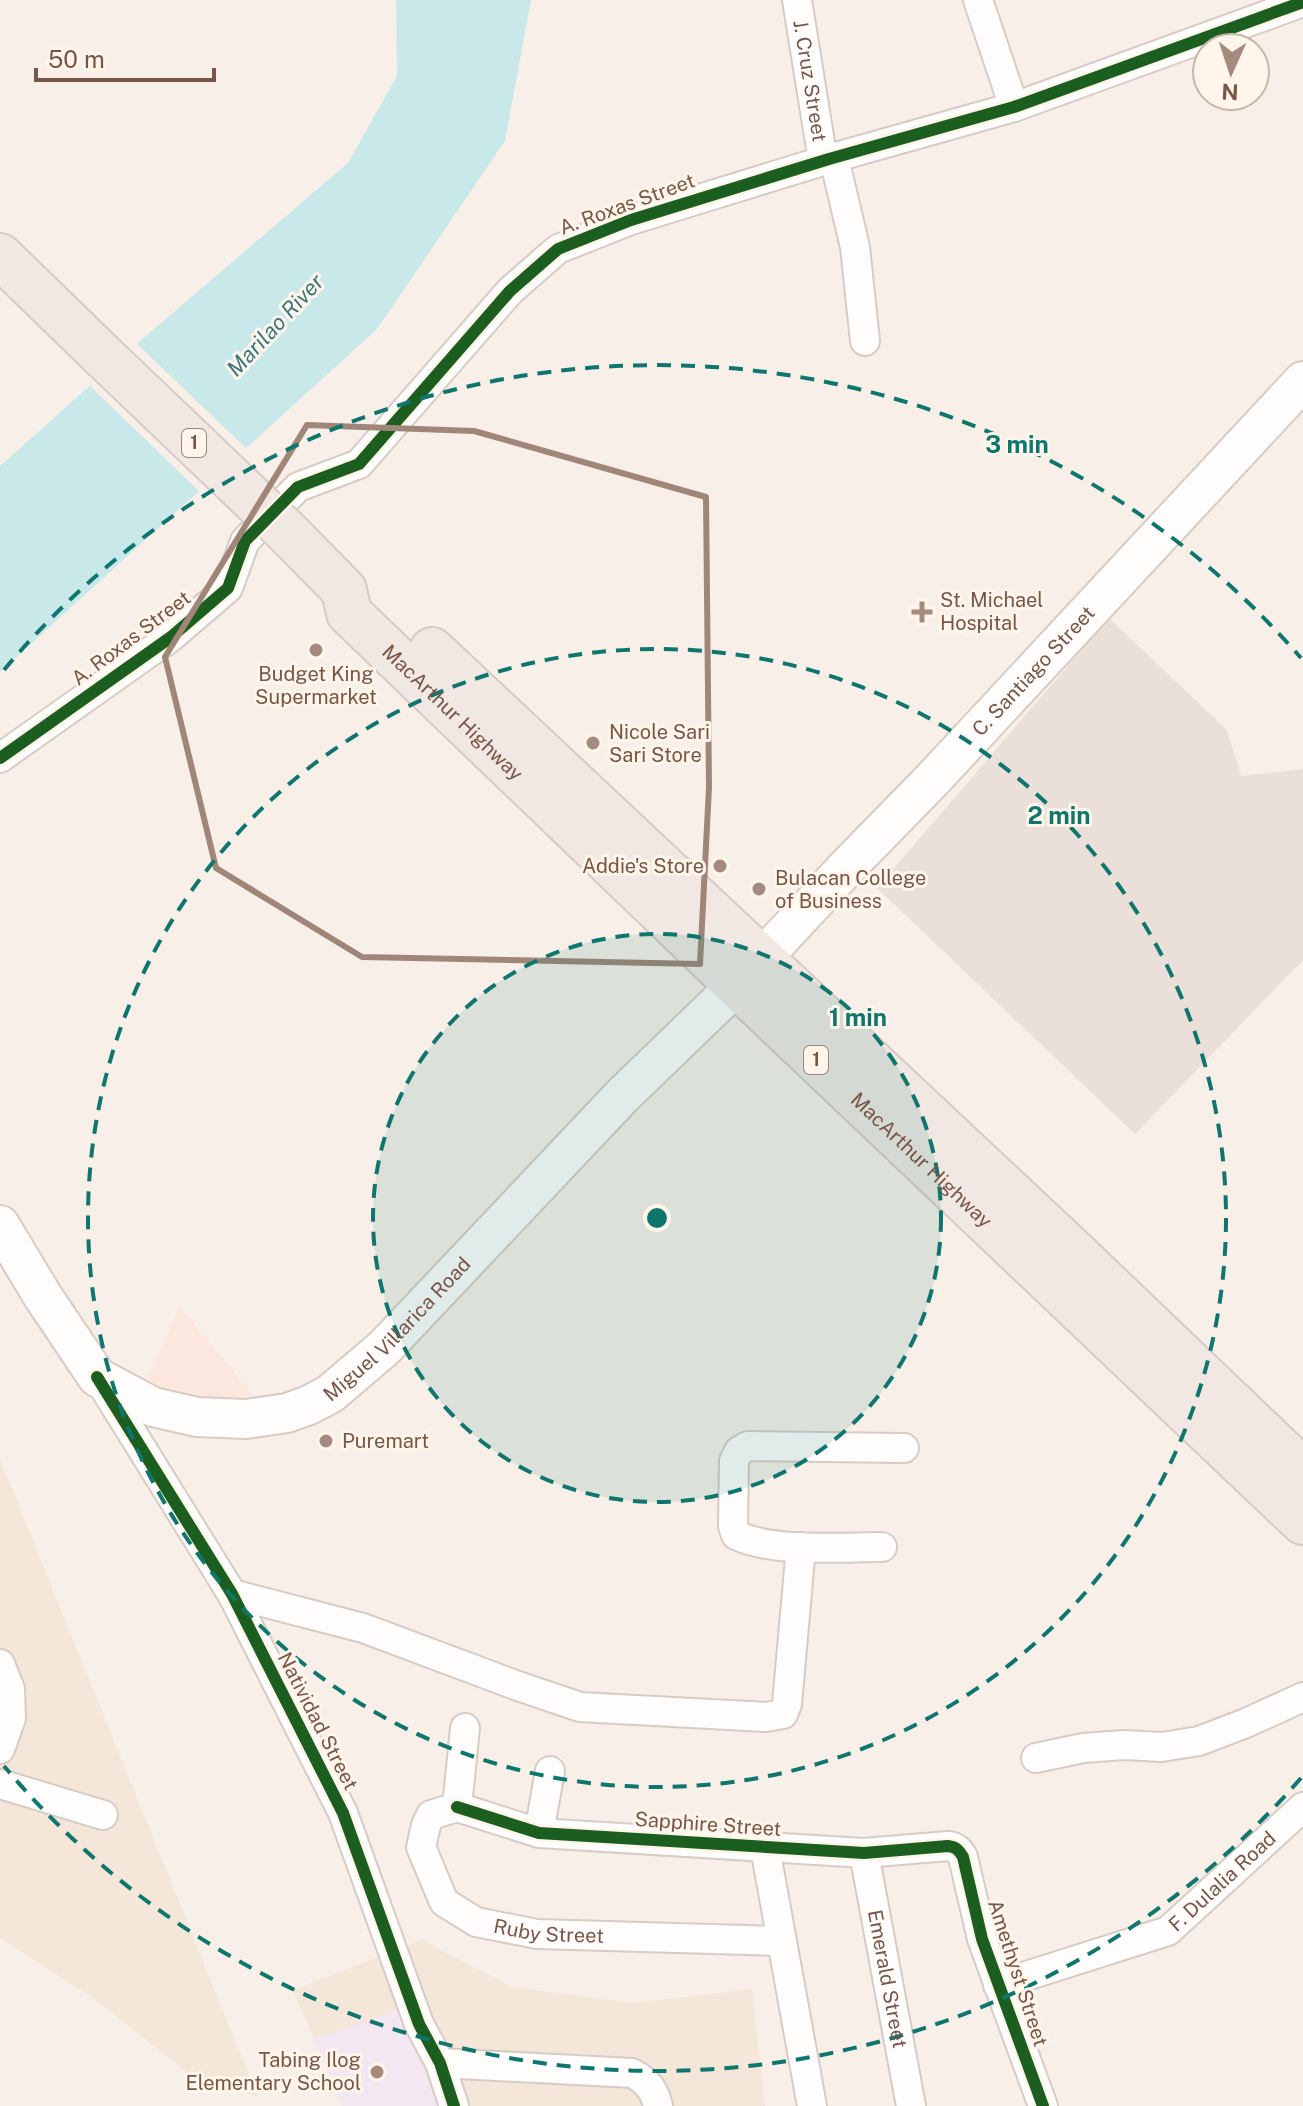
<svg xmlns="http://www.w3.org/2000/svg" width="1303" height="2106" viewBox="0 0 1303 2106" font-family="'Public Sans',sans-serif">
	<rect width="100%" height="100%" fill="#f8f0e8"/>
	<!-- residential -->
	<path fill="#f4e6d8" d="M0,1459L258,2097L188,2073L93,1998L0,1938Z
		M422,1940L512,1987L633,2003L752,1989L765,2106H343L293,1990Z"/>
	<!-- commercial -->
	<path fill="#fce7de" d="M180,1307L253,1395L224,1401L165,1394L146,1382Z"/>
	<!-- industrial -->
	<path fill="#ebe0d9" d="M1109,618L1227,730L1241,776L1303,769V960L1135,1134L877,888Z"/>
	<!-- education -->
	<path fill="#f3e7f2" d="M401,2009L438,2106H343L314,2039Z"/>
	<!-- water -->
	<path fill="#c9e8e9" d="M396,0H531L505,141L377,329L0,672V466L141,340L348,163L397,76Z"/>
	<!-- pier -->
	<path fill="#f8f0e8" d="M134,341L249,451L202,494L87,383Z"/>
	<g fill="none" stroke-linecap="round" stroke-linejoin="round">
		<defs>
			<g id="street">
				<path id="s1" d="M797,0L823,161"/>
				<path d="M978,0L1014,107"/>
				<path d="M834,158L855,247L865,341"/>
				<path d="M0,758L171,637L228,588L245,541L298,487L359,464L510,291L558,249L631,220L829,159L1014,107L1303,2"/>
				<path d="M98,1378L232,1594L343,1813L419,2024L440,2063L454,2106"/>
				<path d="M882,1547C840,1547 774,1553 736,1535L733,1526L734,1461L739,1451L748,1446L904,1448"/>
				<path d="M232,1594L363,1628L518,1686L580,1707L766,1717L783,1714L787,1704L801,1547"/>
				<path d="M0,1664L10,1689L11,1718L0,1749"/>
				<path d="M1036,1758L1083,1748L1124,1745L1162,1747L1199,1741L1246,1723L1303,1697"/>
				<path d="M0,1784L103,1815"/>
				<path d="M457,1807L539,1833L864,1853L948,1846C956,1847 959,1850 963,1857L982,1939L1043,2106"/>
				<path id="s2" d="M457,1807L431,1815L426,1825L421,1847L444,1902L476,1922L537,1934L781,1941"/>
				<path d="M457,1807L465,1728"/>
				<path d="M539,1833L550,1771"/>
				<path d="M765,1848L812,2106"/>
				<path id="s3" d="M864,1853L911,2106"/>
				<path id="s4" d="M998,1985L1168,1931L1303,1807"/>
				<path d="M440,2063L632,2073C647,2081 654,2089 658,2106"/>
			</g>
			<g id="secondary">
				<path id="s5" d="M0,1225L42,1295L97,1377L153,1407L197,1417L246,1419L287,1413L309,1405L330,1394L384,1348L622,1096L737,985L847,867L932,780L1303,381"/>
			</g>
			<g id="highway">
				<path d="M0,256L103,356"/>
				<path id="s6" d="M286,531L344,590L349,613L720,969L1303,1522"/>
				<path d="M432,650L1075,1253L1303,1471"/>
			</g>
		</defs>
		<!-- street casing -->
		<use href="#street" stroke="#d6ccc5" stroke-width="32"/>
		<!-- secondary casing -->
		<use href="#secondary" stroke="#d7ccc5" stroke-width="42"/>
		<!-- highway casing -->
		<use href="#highway" stroke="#d7cac4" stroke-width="48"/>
		<!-- street -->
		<use href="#street" stroke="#fefdfc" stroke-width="28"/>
		<!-- secondary -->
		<use href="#secondary" stroke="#fefdfc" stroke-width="38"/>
		<!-- highway -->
		<use href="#highway" stroke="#f1e7e3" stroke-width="44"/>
		<defs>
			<path id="highway-bridge" d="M103,356L286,531"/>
		</defs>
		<!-- highway-bridge casing -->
		<use href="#highway-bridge" stroke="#d7cac4" stroke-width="48" stroke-linecap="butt"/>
		<!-- highway-bridge -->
		<use href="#highway-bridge" stroke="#f1e7e3" stroke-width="44"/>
		<defs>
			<path id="cycleway" d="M0,758L171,637L228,588L245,541L298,487L359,464L510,291L558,249L631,220L829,159L1014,107L1303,2
				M97,1377L232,1594L343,1813L419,2024L440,2063L454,2106
				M457,1807L539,1833L864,1853L948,1846C956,1847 959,1850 963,1857L982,1939L1043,2106"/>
		</defs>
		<!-- cycleway casing -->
		<use href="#cycleway" stroke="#fff5ea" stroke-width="17"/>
		<!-- cycleway -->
		<use href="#cycleway" stroke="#1b5e20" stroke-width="12"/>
	</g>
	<!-- marked area -->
	<path fill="none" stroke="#a08679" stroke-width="6" stroke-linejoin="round" d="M307,425L474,431L706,497L709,787L700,964L362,957L216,868L165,657Z"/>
	<!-- distance rings -->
	<circle cx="657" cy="1218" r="284" fill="#0f766e" fill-opacity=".12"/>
	<g fill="none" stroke="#0f766e" stroke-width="4" stroke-dasharray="14 10">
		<circle cx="657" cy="1218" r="284"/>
		<circle cx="657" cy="1218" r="569"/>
		<path d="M1301 1778A853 853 0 0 1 4 1766M4 670A853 853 0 0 1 1301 658"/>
	</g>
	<!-- markers -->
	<g fill="#a58b7f" stroke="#fff5ea" stroke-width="3">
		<path d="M918 600h8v8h8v8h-8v8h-8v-8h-8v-8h8z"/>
		<circle cx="316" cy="650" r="8"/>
		<circle cx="593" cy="743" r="8"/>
		<circle cx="720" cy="866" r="8"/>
		<circle cx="759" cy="889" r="8"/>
		<circle cx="326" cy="1441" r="8"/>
		<circle cx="377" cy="2072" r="8"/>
	</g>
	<g text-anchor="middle" stroke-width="6" stroke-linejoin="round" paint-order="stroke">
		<!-- shield labels -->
		<g fill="#fff5ea" stroke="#a08577" stroke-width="2">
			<rect x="182" y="429" width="24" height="28" rx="6"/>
			<rect x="804" y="1046" width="24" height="28" rx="6"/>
		</g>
		<g font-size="18" font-weight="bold" fill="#785546">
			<text x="194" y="449">1</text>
			<text x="816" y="1066">1</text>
		</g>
		<!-- street labels -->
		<g font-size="20" fill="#785546" stroke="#fff5ea">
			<text dy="7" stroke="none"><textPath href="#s1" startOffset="82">J. Cruz Street</textPath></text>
			<text transform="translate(627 204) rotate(-20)" y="7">A. Roxas Street</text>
			<text transform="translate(131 638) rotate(-37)" y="7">A. Roxas Street</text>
			<text dy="7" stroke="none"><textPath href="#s5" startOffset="1436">C. Santiago Street</textPath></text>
			<text dy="7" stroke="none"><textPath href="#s6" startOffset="250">MacArthur Highway</textPath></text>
			<text dy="7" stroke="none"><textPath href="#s6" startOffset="898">MacArthur Highway</textPath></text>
			<text dy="7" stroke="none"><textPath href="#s5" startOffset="520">Miguel Villarica Road</textPath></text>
			<text transform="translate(318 1721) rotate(63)" y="7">Natividad Street</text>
			<text transform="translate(708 1824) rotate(4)" y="7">Sapphire Street</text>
			<text dy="7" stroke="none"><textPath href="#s4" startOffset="252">F. Dulalia Road</textPath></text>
			<text dy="7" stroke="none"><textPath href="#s2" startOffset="232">Ruby Street</textPath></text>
			<text transform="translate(1018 1973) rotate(72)" y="7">Amethyst Street</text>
			<text dy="7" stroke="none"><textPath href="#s3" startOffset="128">Emerald Street</textPath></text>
		</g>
		<!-- poi labels -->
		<g font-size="20" fill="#785546" stroke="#fff5ea" text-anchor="start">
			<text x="940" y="607">St. Michael<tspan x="940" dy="23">Hospital</tspan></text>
			<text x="316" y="681" text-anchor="middle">Budget King<tspan x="316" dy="23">Supermarket</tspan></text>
			<text x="609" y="739">Nicole Sari<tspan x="609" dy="23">Sari Store</tspan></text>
			<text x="704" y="873" text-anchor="end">Addie's Store</text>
			<text x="775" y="885">Bulacan College<tspan x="775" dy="23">of Business</tspan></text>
			<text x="342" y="1448">Puremart</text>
			<text x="361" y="2067" text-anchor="end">Tabing Ilog<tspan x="361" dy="23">Elementary School</tspan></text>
		</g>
		<!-- water labels -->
		<g font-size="22" font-style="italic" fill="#39777e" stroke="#fff5ea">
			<text transform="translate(275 325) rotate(-47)" y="8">Marilao River</text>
		</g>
	</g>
	<circle cx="657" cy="1218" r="12" fill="#0f766e" stroke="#fff5ea" stroke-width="4"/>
	<g font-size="24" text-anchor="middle" font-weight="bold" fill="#0f766e" stroke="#fff5ea" stroke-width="6" stroke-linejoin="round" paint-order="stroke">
		<text x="1017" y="453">3 min</text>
		<text x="1059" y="824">2 min</text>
		<text x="858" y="1026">1 min</text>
	</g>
	<!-- north arrow -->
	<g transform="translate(1231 72) rotate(183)"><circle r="38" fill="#fff5ea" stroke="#c9b5a8" stroke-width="2"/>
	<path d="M0-6L14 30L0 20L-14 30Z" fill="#a58b7f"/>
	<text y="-12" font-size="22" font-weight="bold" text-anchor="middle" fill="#785546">N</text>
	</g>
	<!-- scale -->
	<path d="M36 68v12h178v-12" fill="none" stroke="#785546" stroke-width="4"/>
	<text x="48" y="68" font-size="24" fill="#785546" stroke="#fff5ea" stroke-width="6" paint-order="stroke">50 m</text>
</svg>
